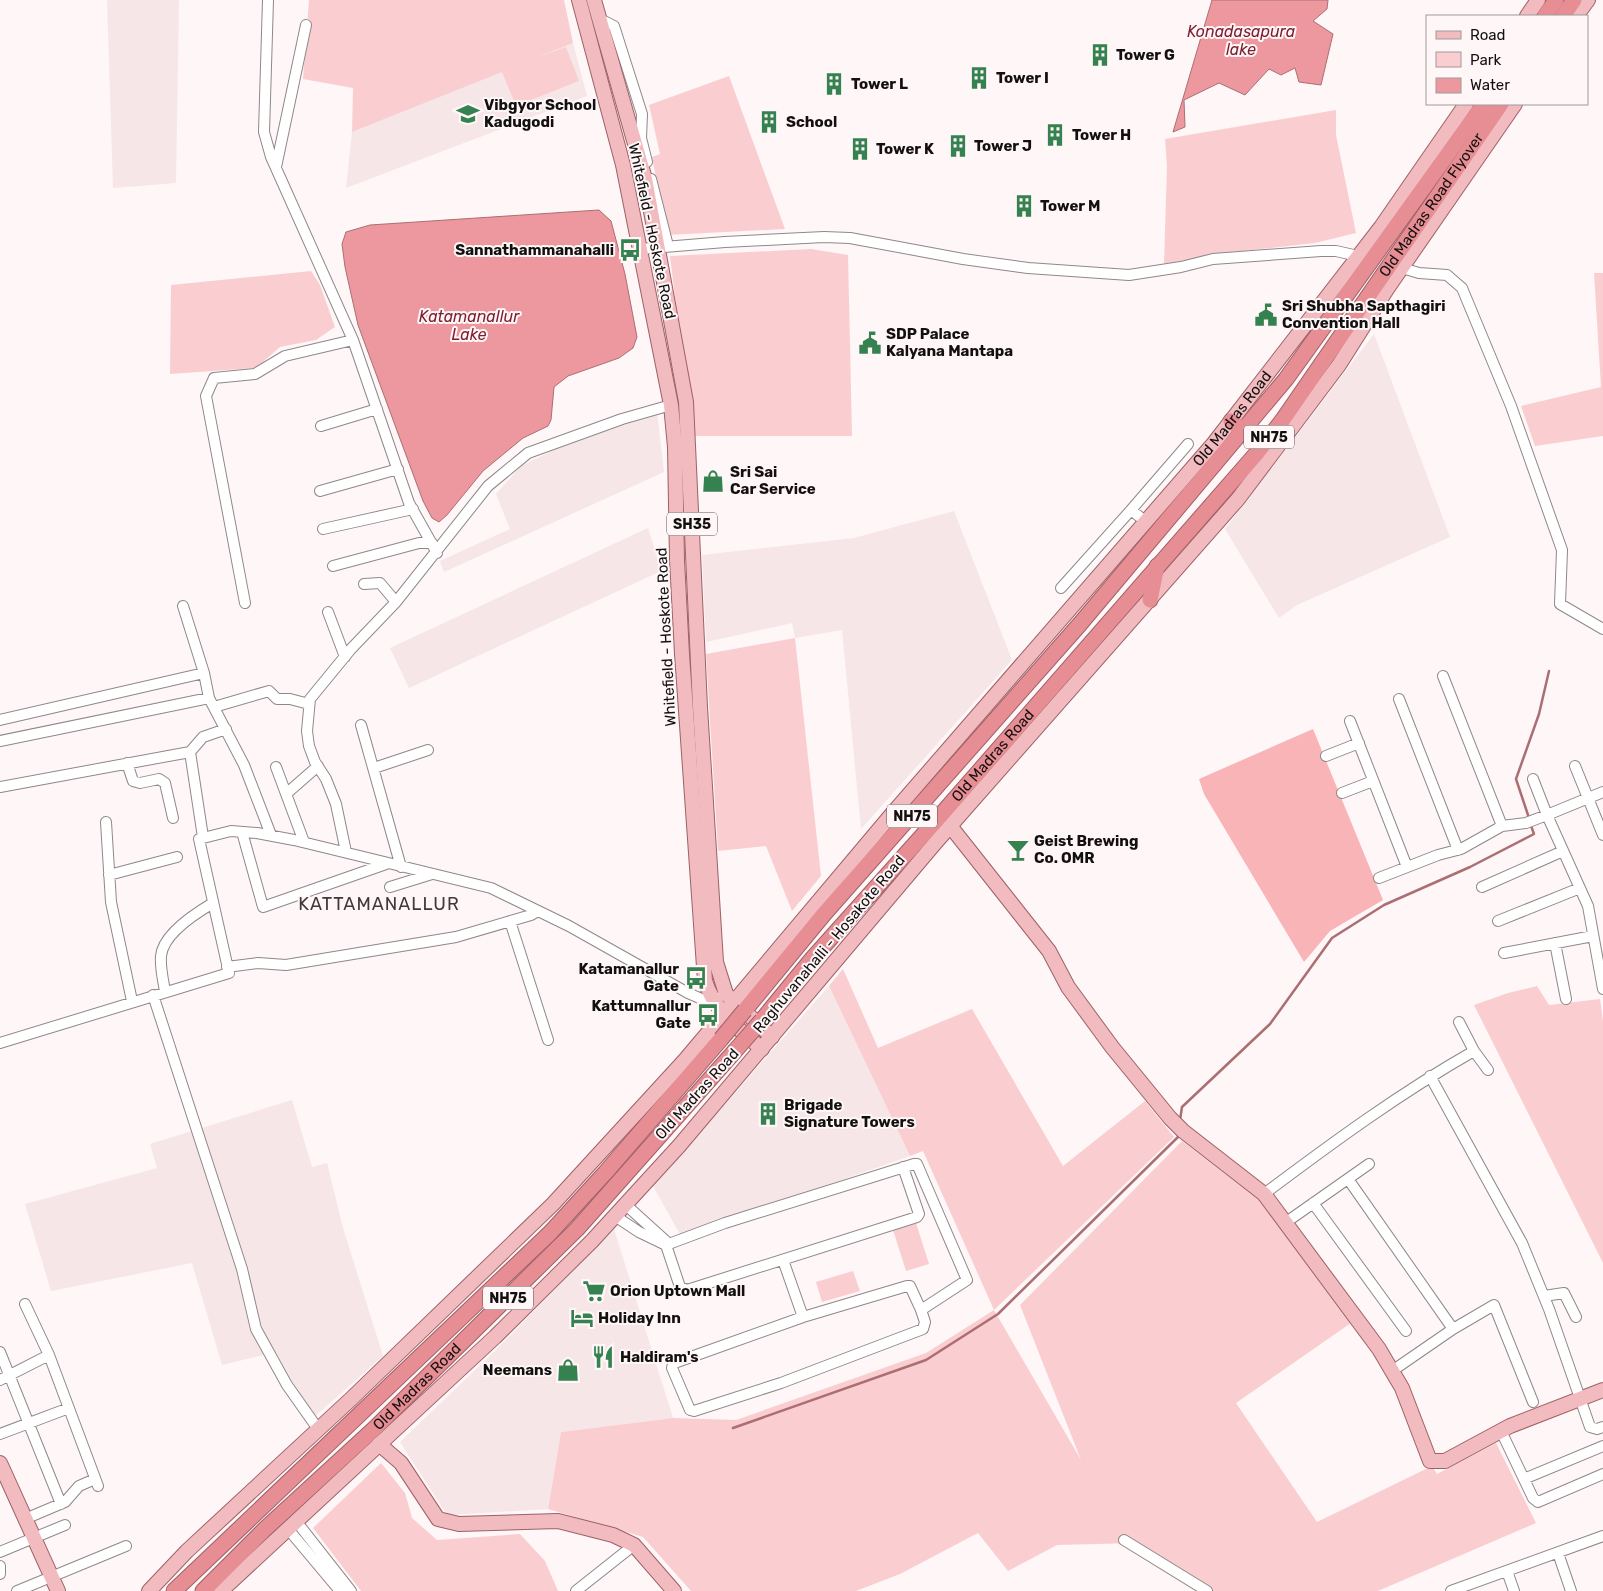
<svg xmlns="http://www.w3.org/2000/svg" width="1603" height="1591" viewBox="0 0 1603 1591" font-family="Rubik,sans-serif">
	<rect width="100%" height="100%" fill="#fef6f7"/>
	<!-- built -->
	<path fill="#f6e6e7" d="M107,0H179L176,183L113,188Z
		M573,43L587,96L346,188L352,132Z
		M1374,334L1450,537L1297,605L1279,618L1225,529Z
		M657,412L664,472L444,572L440,561L510,529L496,494L521,466L554,450Z
		M954,511L1012,660L861,829L842,630L795,638L792,623L706,642L702,555L854,538Z
		M648,528L661,571L409,688L390,648Z
		M829,986L910,1156L681,1236L653,1186Z
		M292,1100L312,1167L327,1163L343,1228L383,1356L313,1418L276,1352L222,1365L192,1263L51,1291L25,1204L157,1168L150,1144Z
		M614,1229L673,1418L561,1432L548,1509L447,1515L400,1442L494,1352Z"/>
	<!-- green -->
	<path fill="#faced0" d="M309,0H564L573,43L536,58L566,47L579,81L516,106L502,72L352,132L353,88L303,79Z
		M729,76L785,229L667,235L652,157L660,154L649,105Z
		M1336,110V135L1356,233L1315,243L1233,252L1164,264L1167,166L1165,139Z
		M811,249L848,255L852,436H692L670,256Z
		M311,271L320,285L335,327L316,340L280,347L256,368L170,374L171,285Z
		M1594,273H1603V436L1535,446L1521,406L1601,387Z
		M795,638L821,876L792,911L766,846L718,851L706,654Z
		M843,969L878,1048L972,1009L1063,1166L1145,1101L1174,1137L994,1310L1081,1460L1020,1305L1182,1141L1258,1199L1351,1323L1236,1403L1317,1522L1432,1466L1437,1474L1496,1443L1536,1523L1378,1591H1213L1137,1543L1057,1545L1008,1571L978,1533L900,1574L856,1591H691L643,1537L548,1509L561,1432L673,1418L736,1420L926,1353L994,1310L923,1151L910,1156L829,986Z
		M1537,986L1549,1005L1600,999L1603,1021V1263L1474,1005L1508,993Z
		M916,1223L929,1264L906,1271L893,1230Z
		M853,1271L860,1291L822,1302L816,1282Z
		M381,1463L405,1493L412,1518L437,1540L520,1534L545,1561L558,1591H361L313,1528Z"/>
	<!-- forest -->
	<path fill="#f9b4b8" d="M1313,729L1383,900L1330,931L1304,962L1204,794L1199,779Z"/>
	<!-- water -->
	<path fill="#ec989e" stroke="#ab6f73" d="M1212,0H1328L1327,9L1313,21L1333,34L1321,85L1299,82L1295,68L1281,75L1269,69L1245,95L1219,83L1184,100L1185,127L1173,132Z
		M599,210L611,221L625,274L637,337L633,348L619,358L568,376L554,387L551,420L548,426L523,438L483,471L447,515L439,522L432,518L423,501L358,325L345,267L342,244L346,232L370,225Z"/>
	<g fill="none" stroke-linecap="round" stroke-linejoin="round">
		<!-- stream -->
		<path stroke="#ab6f73" stroke-width="2.5" d="M1529,818L1516,779L1539,714L1549,671
			M1180,1120L1182,1107L1270,1024L1332,938L1384,905L1470,867L1534,834L1530,823
			M733,1428L926,1360L998,1314L1178,1137L1179,1133"/>
		<defs>
			<path id="minor" d="M268,0L264,132L271,157L353,340L409,503L437,553
				M600,19L614,26L642,114L641,138L647,162
				M276,167L306,25
				M651,179L668,246
				M640,249L725,242L824,237L850,238L963,259L1028,268L1129,275L1181,267L1213,259L1321,251H1336L1358,256
				M1402,268L1419,273L1447,275L1462,288L1511,406L1562,550L1560,604L1603,629
				M321,426L377,409
				M320,491L398,469
				M1131,510L1188,444
				M323,529L413,509
				M333,566L419,543H432
				M364,584L380,583L396,602
				M1061,588L1131,510L1145,521
				M245,603L206,396L214,378L255,374L285,356L353,340
				M183,606L204,673L209,698L244,765L271,835
				M328,612L345,657
				M1443,676L1502,826
				M1399,699L1458,850
				M214,707L269,691L277,699H290L309,704
				M0,720L204,673
				M1350,721L1407,867
				M361,725L401,867
				M0,741L209,698
				M190,752L203,737L226,729
				M1326,756L1359,743
				M127,763L133,781L140,783L159,779L165,783L173,818
				M1575,766L1603,835
				M276,767L304,842
				M374,768L428,750
				M0,787L190,752L203,837
				M1603,792L1547,815L1588,906L1603,989
				M1342,793L1373,781
				M286,794L318,766
				M106,822L111,902L132,1001
				M242,832L263,907L386,864
				M346,852L336,804L326,779L315,762L309,746L307,731L310,699L351,649L396,602L488,486L528,453L622,419L671,405
				M109,875L177,857
				M1379,878L1438,855L1461,849L1502,826L1526,823L1547,815L1533,779
				M390,887L432,874
				M1482,887L1563,851
				M510,921L548,1040
				M1498,921L1580,888
				M1555,943L1566,999
				M1504,953L1593,936
				M227,967L258,963L286,965L456,937L531,915L538,911
				M165,991C163,980 160,967 161,956C163,934 196,913 213,903
				M153,995L242,1269L256,1329L287,1385L318,1429
				M1459,1022L1474,1051L1488,1070
				M0,1043L229,973L199,839L231,831L257,833L294,840L491,888L569,926L688,993L704,1000L718,998
				M1430,1076L1522,1243L1549,1309L1590,1427L1597,1429L1603,1427
				M903,1167L919,1214L917,1217L687,1290L680,1287L666,1245L725,1223L914,1164H917L967,1280L921,1310L925,1322L923,1329L781,1383L694,1411L690,1410L672,1368L673,1364L677,1362L803,1317L907,1286H910L921,1310
				M1348,1179L1453,1329L1494,1305L1533,1402
				M1264,1194C1332,1143 1400,1093 1474,1051
				M1313,1203L1406,1331
				M626,1205L668,1243
				M615,1216L639,1232L666,1245
				M1285,1223L1369,1164
				M783,1260L803,1317
				M1544,1296L1564,1293L1576,1317
				M25,1304L49,1355L98,1486
				M0,1352L61,1504
				M1392,1371L1453,1329
				M0,1380L49,1355
				M1501,1431L1533,1498L1538,1502L1603,1474
				M0,1434L69,1408
				M1524,1479L1603,1446
				M25,1519L65,1502L79,1486L95,1479
				M296,1521L351,1591
				M288,1529L340,1591
				M1124,1540L1207,1591
				M0,1552L65,1525
				M1558,1553L1571,1591
				M0,1566V1574
				M1507,1571L1514,1591
				M17,1591L126,1546
				M576,1591L634,1545
				M1451,1591L1603,1536"/>
			<g id="major">
				<path d="M579,0L623,165L671,405L675,447L677,560L682,654L705,981C715,1012 739,1029 762,1049"/>
				<path d="M594,0L645,179L686,402L700,707L716,962L726,994L772,1037"/>
				<path d="M1527,16L1538,0"/>
				<path d="M1576,16L1588,0"/>
				<path d="M951,827L1049,951L1068,987L1112,1047L1170,1118L1183,1131L1264,1194L1379,1349L1402,1388L1430,1461H1445L1510,1426L1603,1390"/>
				<path d="M379,1444L401,1463L438,1519L459,1524L558,1521L613,1535L634,1545L674,1591"/>
				<path d="M0,1463L58,1591"/>
				<path id="s1" d="M149,1591L187,1551L351,1399L553,1204L685,1060L892,814L1214,443L1381,227L1466,104"/>
				<path d="M221,1591L495,1337L592,1241L679,1146L936,842L1238,499L1339,365L1387,289L1515,104"/>
			</g>
			<g id="highway">
				<path d="M1545,16L1556,0"/>
				<path d="M1563,16L1574,0"/>
				<path d="M1231,421L1243,430"/>
				<path d="M1150,600L1157,566"/>
				<path d="M745,1010L824,914L1080,624L1286,379L1484,104"/>
				<path id="s2" d="M762,1020L812,959L940,816L1256,454L1282,421L1501,104"/>
				<path d="M174,1591L550,1233L605,1173L721,1039"/>
				<path id="s3" d="M203,1591L266,1528L374,1429L577,1229L734,1052"/>
			</g>
		</defs>
		<!-- minor casing -->
		<use href="#minor" stroke="#8f8888" stroke-width="12"/>
		<!-- major casing -->
		<use href="#major" stroke="#9d6166" stroke-width="16"/>
		<!-- highway casing -->
		<use href="#highway" stroke="#9d6166" stroke-width="17"/>
		<!-- minor -->
		<use href="#minor" stroke="#fff" stroke-width="10"/>
		<!-- major -->
		<use href="#major" stroke="#f1bbbf" stroke-width="14"/>
		<!-- highway -->
		<use href="#highway" stroke="#e78d94" stroke-width="15"/>
		<defs>
			<path id="highway-bridge" d="M721,1039L745,1010
				M734,1052L762,1020"/>
		</defs>
		<!-- highway-bridge casing -->
		<use href="#highway-bridge" stroke="#9d6166" stroke-width="17" stroke-linecap="butt"/>
		<!-- highway-bridge -->
		<use href="#highway-bridge" stroke="#e78d94" stroke-width="15"/>
	</g>
	<!-- icons -->
	<defs>
		<symbol id="building-bare" viewBox="-9 -9 18 18"><path d="M-4-6H4V6H1V3H-1V6H-4ZM-2.5-4.3h1.7v1.8h-1.7ZM.8-4.3h1.7v1.8H.8ZM-2.5-1h1.7V.8h-1.7ZM.8-1h1.7V.8H.8Z" fill="#358150" stroke="#fef6f7" stroke-width="2.5" paint-order="stroke"/></symbol>
		<symbol id="school-bare" viewBox="-9 -9 18 18"><path d="M0-5L7-2L0 1L-7-2ZM-4 1L0 2.5L4 1V4Q0 6-4 4Z" fill="#358150" stroke="#fef6f7" stroke-width="2.5" paint-order="stroke"/></symbol>
		<symbol id="bus-bare" viewBox="-9 -9 18 18"><path d="M-5-6H5V4H4V6H2V4H-2V6H-4V4H-5ZM-3.5-4V0h7V-4ZM-3.5 1.2v1.5H-2V1.2ZM2 1.2v1.5H3.5V1.2Z" fill="#358150" stroke="#fef6f7" stroke-width="2.5" paint-order="stroke"/></symbol>
		<symbol id="civic-bare" viewBox="-9 -9 18 18"><path d="M-.6-6.5H3V-4.5H.6V-3L4-1V1h2V6H-6V1h2V-1L-.6-3ZM-1.2 2.5V6h2.4V2.5Z" fill="#358150" stroke="#fef6f7" stroke-width="2.5" paint-order="stroke"/></symbol>
		<symbol id="shop-bare" viewBox="-9 -9 18 18"><path d="M-5-2.5h2.3a2.7 3.5 0 0 1 5.4 0H5L5.5 6h-11ZM-1.5-2.5h3a1.5 2.3 0 0 0-3 0Z" fill="#358150" stroke="#fef6f7" stroke-width="2.5" paint-order="stroke"/></symbol>
		<symbol id="bar-bare" viewBox="-9 -9 18 18"><path d="M-6-5H6L.8 .8V4.5H3.5V6h-7V4.5H-.8V.8Z" fill="#358150" stroke="#fef6f7" stroke-width="2.5" paint-order="stroke"/></symbol>
		<symbol id="supermarket-bare" viewBox="-9 -9 18 18"><path d="M-6-5.5h2.5l.6 2H6L4.5 2H-2.5L-4.4-4H-6ZM-1.5 3.2a1.3 1.3 0 1 0 .1 0ZM3 3.2a1.3 1.3 0 1 0 .1 0Z" fill="#358150" stroke="#fef6f7" stroke-width="2.5" paint-order="stroke"/></symbol>
		<symbol id="hotel-bare" viewBox="-9 -9 18 18"><path d="M-6-4.5h1.5V1H6V5H4.5V3h-9V5H-6ZM-4 0a1.8 1.8 0 1 1 3.6 0ZM.5 0V-2.5h3Q6-2.5 6 0Z" fill="#358150" stroke="#fef6f7" stroke-width="2.5" paint-order="stroke"/></symbol>
		<symbol id="restaurant-bare" viewBox="-9 -9 18 18"><path d="M-5-6h1v4h1v-4h1v4h1v-4h1v5L-1.5 .5V6h-2V.5L-5-1ZM5-6V6H3V1.5H1.5Q1.5-4 5-6Z" fill="#358150" stroke="#fef6f7" stroke-width="2.5" paint-order="stroke"/></symbol>
	</defs>
	<g fill-rule="evenodd">
		<use href="#building-bare" x="1084" y="39" width="32" height="32"/>
		<use href="#building-bare" x="963" y="62" width="32" height="32"/>
		<use href="#building-bare" x="818" y="68" width="32" height="32"/>
		<use href="#school-bare" x="452" y="98" width="32" height="32"/>
		<use href="#building-bare" x="753" y="106" width="32" height="32"/>
		<use href="#building-bare" x="1039" y="119" width="32" height="32"/>
		<use href="#building-bare" x="942" y="130" width="32" height="32"/>
		<use href="#building-bare" x="844" y="133" width="32" height="32"/>
		<use href="#building-bare" x="1008" y="190" width="32" height="32"/>
		<use href="#bus-bare" x="614" y="234" width="32" height="32"/>
		<use href="#civic-bare" x="1250" y="299" width="32" height="32"/>
		<use href="#civic-bare" x="854" y="327" width="32" height="32"/>
		<use href="#shop-bare" x="697" y="465" width="32" height="32"/>
		<use href="#bar-bare" x="1002" y="834" width="32" height="32"/>
		<use href="#bus-bare" x="680" y="962" width="32" height="32"/>
		<use href="#bus-bare" x="692" y="999" width="32" height="32"/>
		<use href="#building-bare" x="752" y="1098" width="32" height="32"/>
		<use href="#supermarket-bare" x="578" y="1275" width="32" height="32"/>
		<use href="#hotel-bare" x="566" y="1302" width="32" height="32"/>
		<use href="#restaurant-bare" x="587" y="1341" width="32" height="32"/>
		<use href="#shop-bare" x="552" y="1354" width="32" height="32"/>
	</g>
	<g text-anchor="middle" stroke-width="4" stroke-linejoin="round" paint-order="stroke">
		<!-- shield labels -->
		<g fill="#fef6f7" stroke="#5a5555" stroke-width="1">
			<rect x="1244" y="425.5" width="50" height="23" rx="4"/>
			<rect x="667" y="512.5" width="50" height="23" rx="4"/>
			<rect x="887" y="804.5" width="50" height="23" rx="4"/>
			<rect x="483" y="1286.5" width="50" height="23" rx="4"/>
		</g>
		<g font-size="14" font-weight="bold" fill="#131010">
			<text x="1269" y="442">NH75</text>
			<text x="692" y="529">SH35</text>
			<text x="912" y="821">NH75</text>
			<text x="508" y="1303">NH75</text>
		</g>
		<!-- poi labels -->
		<g font-size="15" font-weight="bold" fill="#131010" stroke="#fef6f7" text-anchor="start">
			<text x="1116" y="60">Tower G</text>
			<text x="996" y="83">Tower I</text>
			<text x="851" y="89">Tower L</text>
			<text x="484" y="110">Vibgyor School<tspan x="484" dy="17">Kadugodi</tspan></text>
			<text x="786" y="127">School</text>
			<text x="1072" y="140">Tower H</text>
			<text x="974" y="151">Tower J</text>
			<text x="876" y="154">Tower K</text>
			<text x="1040" y="211">Tower M</text>
			<text x="614" y="255" text-anchor="end">Sannathammanahalli</text>
			<text x="1282" y="311">Sri Shubha Sapthagiri<tspan x="1282" dy="17">Convention Hall</tspan></text>
			<text x="886" y="339">SDP Palace<tspan x="886" dy="17">Kalyana Mantapa</tspan></text>
			<text x="730" y="477">Sri Sai<tspan x="730" dy="17">Car Service</tspan></text>
			<text x="1034" y="846">Geist Brewing<tspan x="1034" dy="17">Co. OMR</tspan></text>
			<text x="679" y="974" text-anchor="end">Katamanallur<tspan x="679" dy="17">Gate</tspan></text>
			<text x="691" y="1011" text-anchor="end">Kattumnallur<tspan x="691" dy="17">Gate</tspan></text>
			<text x="784" y="1110">Brigade<tspan x="784" dy="17">Signature Towers</tspan></text>
			<text x="610" y="1296">Orion Uptown Mall</text>
			<text x="598" y="1323">Holiday Inn</text>
			<text x="620" y="1362">Haldiram's</text>
			<text x="552" y="1375" text-anchor="end">Neemans</text>
		</g>
		<!-- street labels -->
		<g font-size="15" fill="#131010" stroke="#fef6f7">
			<text dy="5" stroke="none"><textPath href="#s2" startOffset="1056">Old Madras Road Flyover</textPath></text>
			<text transform="translate(652 231) rotate(78)" y="5">Whitefield - Hoskote Road</text>
			<text dy="5" stroke="none"><textPath href="#s1" startOffset="1598">Old Madras Road</textPath></text>
			<text transform="translate(666 637) rotate(-93)" y="5">Whitefield - Hoskote Road</text>
			<text dy="5" stroke="none"><textPath href="#s2" startOffset="351">Old Madras Road</textPath></text>
			<text transform="translate(829 944) rotate(-50)" y="5">Raghuvanahalli - Hosakote Road</text>
			<text transform="translate(697 1094) rotate(-48)" y="5">Old Madras Road</text>
			<text dy="5" stroke="none"><textPath href="#s3" startOffset="296">Old Madras Road</textPath></text>
		</g>
		<!-- water labels -->
		<g font-size="16" font-style="italic" fill="#7d1d2f" stroke="#fef6f7">
			<text x="1241" y="37">Konadasapura<tspan x="1241" dy="18">lake</tspan></text>
			<text x="469" y="322">Katamanallur<tspan x="469" dy="18">Lake</tspan></text>
		</g>
		<!-- quarter labels -->
		<g font-size="18" letter-spacing="1" fill="#3f3939" stroke="#fef6f7">
			<text x="379" y="910">KATTAMANALLUR</text>
		</g>
	</g>
	<!-- legend -->
	<rect x="1426" y="15" width="162" height="90" fill="#fef6f7" stroke="#a09a9b"/>
	<rect x="1436" y="31" width="25" height="8" fill="#f1bbbf" stroke="#a09a9b"/>
	<text x="1470" y="40" font-size="15" fill="#131010">Road</text>
	<rect x="1436" y="52" width="25" height="15" fill="#faced0" stroke="#a09a9b"/>
	<text x="1470" y="65" font-size="15" fill="#131010">Park</text>
	<rect x="1436" y="78" width="25" height="15" fill="#ec989e" stroke="#a09a9b"/>
	<text x="1470" y="90" font-size="15" fill="#131010">Water</text>
</svg>
